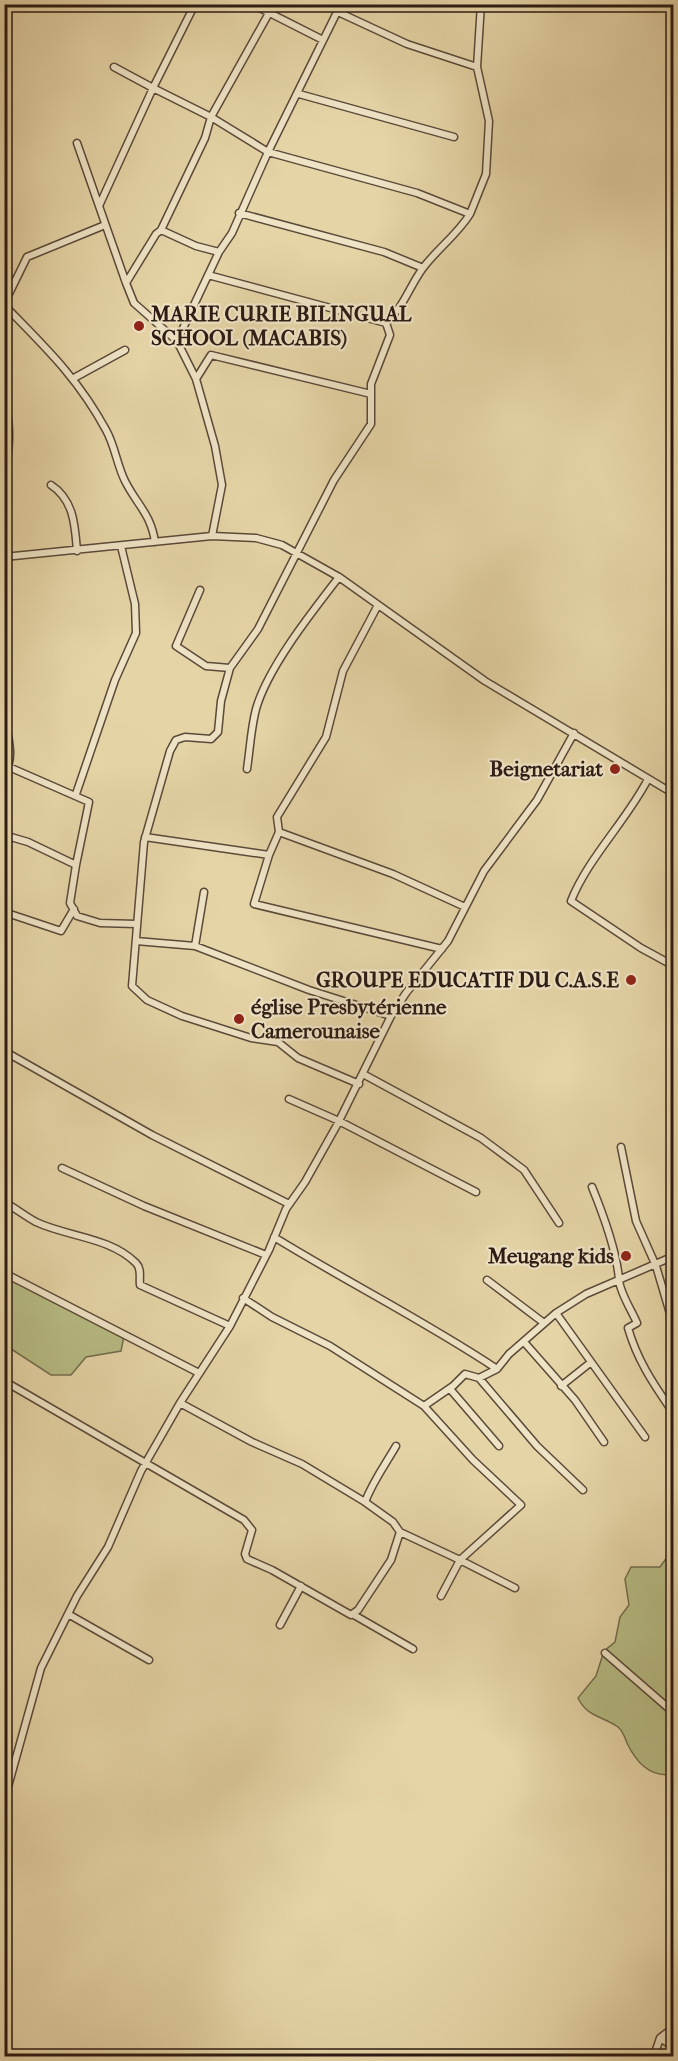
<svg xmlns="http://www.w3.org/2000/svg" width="678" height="2061" viewBox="0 0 678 2061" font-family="'IM FELL French Canon',serif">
	<rect width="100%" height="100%" fill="#e5d4a6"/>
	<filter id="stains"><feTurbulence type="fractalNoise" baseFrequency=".00333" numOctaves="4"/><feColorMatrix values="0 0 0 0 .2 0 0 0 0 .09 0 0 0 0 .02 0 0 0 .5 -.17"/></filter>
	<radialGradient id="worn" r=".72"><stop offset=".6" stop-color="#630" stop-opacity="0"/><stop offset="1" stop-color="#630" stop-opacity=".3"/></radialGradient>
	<!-- green -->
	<path fill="#b7bc84" stroke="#726c4c" stroke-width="1.5" d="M4,1273L124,1336L121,1351L86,1357L71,1375H51L5,1345Z
		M673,1549V1774C651,1778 637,1764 627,1743C625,1738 623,1731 618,1727C601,1715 588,1718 578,1698L596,1676L604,1651L615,1642L620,1617L629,1605L625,1579L631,1567H660Z"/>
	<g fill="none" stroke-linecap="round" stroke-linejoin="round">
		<defs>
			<path id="street" d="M195,4L153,88L211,117L205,138L161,230L156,234L126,283L134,303L177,341L196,379L215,446L222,485L212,536
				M252,4L323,40
				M274,4L211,117L268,152L341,4
				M338,12L407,44L477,67
				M114,67L153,88L99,206L126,283
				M299,94L454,137
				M77,143L99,206
				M239,213L384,252L423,268
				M470,214L486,174L489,121L477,67L481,4
				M161,230L196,246L219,252
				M208,275L386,323L390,335L371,384V424L334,480L258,629L230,668L221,701L218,732L211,739L185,737L176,740L170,751L144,842L132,986L147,1000L182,1016L251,1038L278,1042L298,1058L359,1084
				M4,304L27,257L105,225
				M4,305C45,347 78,378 106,430C115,446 117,465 125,481C137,505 151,514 155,542
				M177,341L219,252L232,233L268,152L417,193L470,214C457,235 438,248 423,268C409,287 405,305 386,323
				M74,378L125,350
				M196,379L211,355L371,394
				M4,400C13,429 8,455 4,484
				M51,485C74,500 75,526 77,551
				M4,557L212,536L256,538L282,545L339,577L485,681L674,794
				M200,590L176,646L206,666L230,668
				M378,605L343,671L326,737L277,817L279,832L393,874L465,907
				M4,717C7,734 16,758 4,773
				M9,767L89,802L76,865
				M247,769C250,749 251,728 256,709C268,667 312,612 339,577
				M648,779C627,820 588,858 571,901L641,948L674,966
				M76,794L115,680L136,633L135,604L121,546
				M4,835L28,842L76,865L70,903L77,916L100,923L136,924
				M145,837L269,855L279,832
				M269,855L254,904L442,949
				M4,912L61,931L74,909
				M136,941L195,946L204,892
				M195,946L309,990L391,1016
				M4,1051L152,1135L289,1204
				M363,1074L481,1138L524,1170L559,1223
				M289,1099L339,1121L476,1192
				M621,1147L636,1221L656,1266L674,1327
				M62,1168L144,1206L266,1255
				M592,1187C603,1214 617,1252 619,1280C620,1293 632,1311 637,1323L628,1328C637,1359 652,1382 670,1408L674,1406
				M4,1202C15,1208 25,1216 36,1222C68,1237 110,1237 136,1263C142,1269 139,1277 140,1285L230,1326
				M274,1237C347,1282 425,1321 497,1369
				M4,1273L199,1373
				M487,1280L544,1323
				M243,1298L272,1317L330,1346L424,1406L473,1460L521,1505L460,1560L515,1588
				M556,1313L645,1437
				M524,1342L575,1400L604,1442
				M674,1346V1354
				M479,1378L537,1446L583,1490
				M4,1381L244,1520L252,1530L245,1554L247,1559L272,1570L351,1615L358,1610L391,1560L400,1532
				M561,1386L590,1363
				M674,1388V1398
				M450,1389L499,1446
				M180,1403L252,1442L302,1464L365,1502L393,1522L400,1532L460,1560L441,1596
				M424,1406L453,1386L465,1374L479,1378L497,1369L509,1354L556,1313L586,1294L674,1256
				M365,1502C373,1481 385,1465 396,1446
				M68,1614L149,1660
				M354,1615L413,1649
				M280,1625L301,1586
				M605,1653L674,1713
				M4,1801L41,1668L77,1596L108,1547L141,1471L180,1403L230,1326L269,1250L286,1209L305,1182L337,1125L391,1016L406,993L448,941L484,871L537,800L574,733
				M660,2038L674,2047
				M654,2056L660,2038L674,2027"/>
		</defs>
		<!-- street casing -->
		<use href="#street" stroke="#5b4938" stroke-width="9"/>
		<!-- street -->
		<use href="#street" stroke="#eee3c5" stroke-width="6"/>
	</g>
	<!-- markers -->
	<g fill="#8f2418" stroke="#eee3c5" stroke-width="2">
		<circle cx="139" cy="326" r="6"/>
		<circle cx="615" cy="769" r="6"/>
		<circle cx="631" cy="980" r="6"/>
		<circle cx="239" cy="1019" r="6"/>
		<circle cx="626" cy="1256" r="6"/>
	</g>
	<g text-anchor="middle" stroke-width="4.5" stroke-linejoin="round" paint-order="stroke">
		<!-- poi labels -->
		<g font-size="21" font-weight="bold" fill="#2d1b14" stroke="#eee3c5" text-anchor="end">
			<text x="151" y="321" text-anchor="start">MARIE CURIE BILINGUAL<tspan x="151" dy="24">SCHOOL (MACABIS)</tspan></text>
			<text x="603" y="776">Beignetariat</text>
			<text x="619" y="987">GROUPE EDUCATIF DU C.A.S.E</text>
			<text x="251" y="1014" text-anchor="start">église Presbytérienne<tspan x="251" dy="24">Camerounaise</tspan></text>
			<text x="614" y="1263">Meugang kids</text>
		</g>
	</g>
	<!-- margin -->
	<rect width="678" height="2061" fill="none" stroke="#e5d4a6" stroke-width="24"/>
	<rect x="6" y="6" width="666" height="2049" fill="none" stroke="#2d1b14" stroke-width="3"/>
	<rect x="12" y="12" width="654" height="2037" fill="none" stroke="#2d1b14" stroke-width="1.5"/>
	<rect width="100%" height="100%" filter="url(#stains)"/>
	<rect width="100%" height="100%" fill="url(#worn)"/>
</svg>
